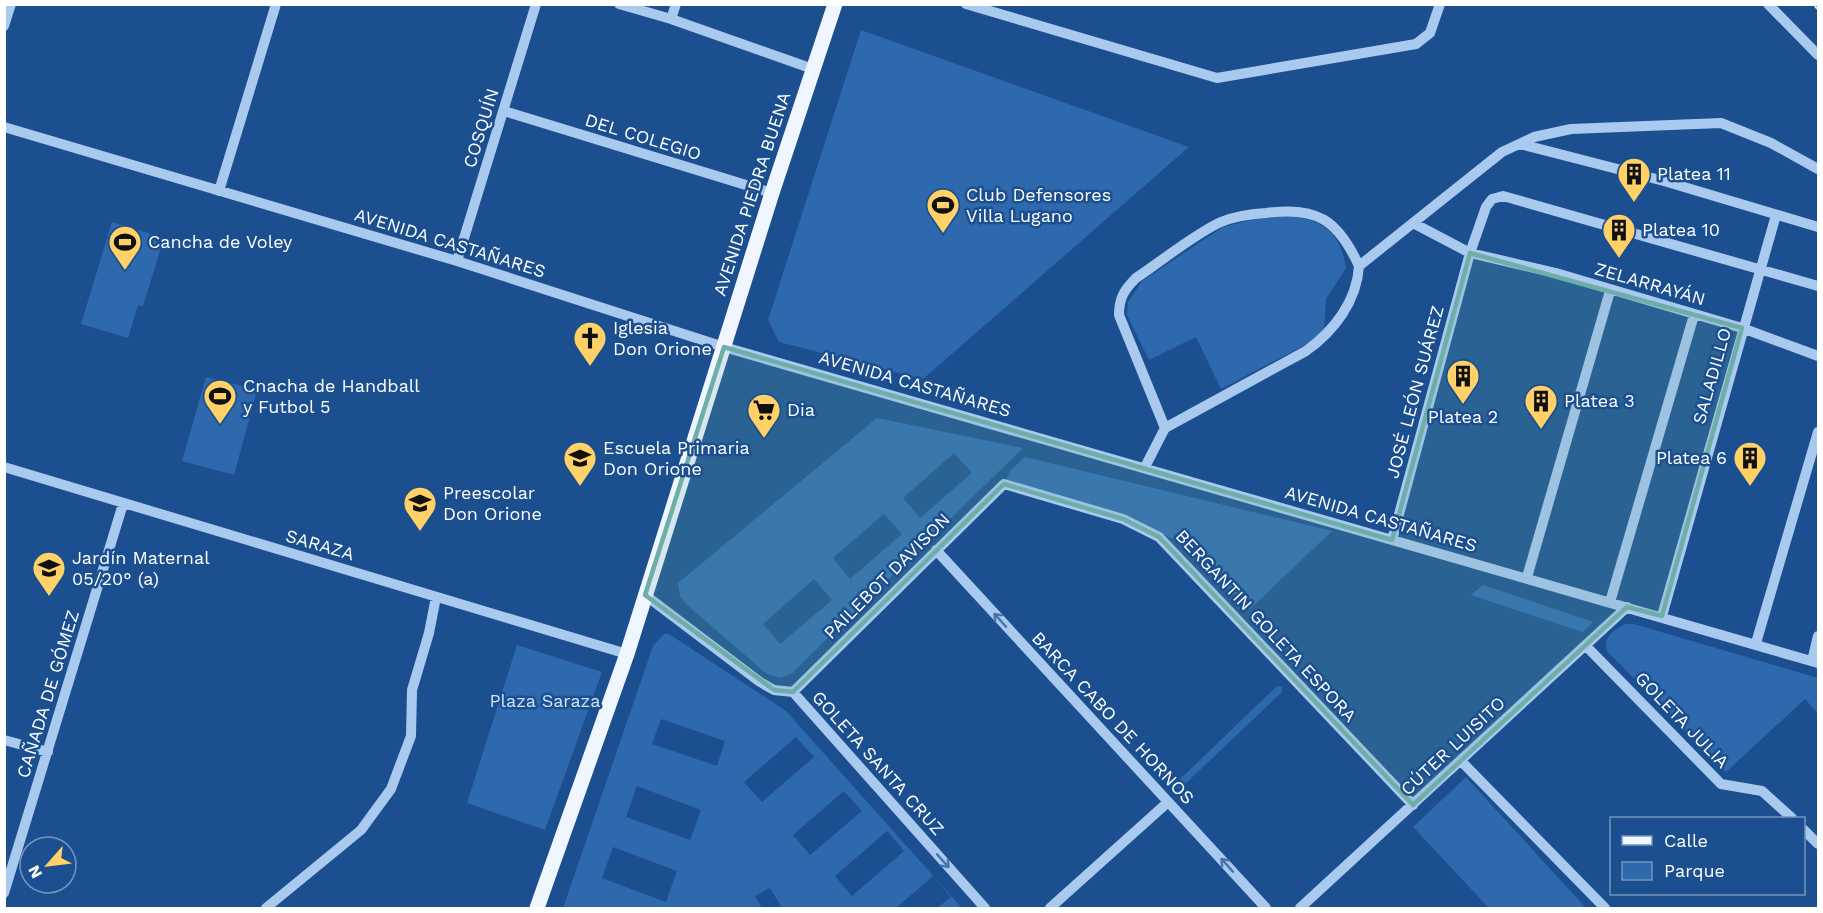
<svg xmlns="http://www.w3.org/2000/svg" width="1823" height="913" viewBox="0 0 1823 913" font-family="'Work Sans',sans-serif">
	<rect width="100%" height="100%" fill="#1b4f8f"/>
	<!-- green -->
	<path fill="#2e69ad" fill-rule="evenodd" d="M861,30L1189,147L923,379L779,342L768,320Z
		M1289,215C1324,221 1340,232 1346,268L1326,299L1324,329L1312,341L1221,389L1196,337L1149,360L1127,315L1128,302L1142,281L1223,227L1251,220Z
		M112,222L164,238L143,306L138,305L128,338L81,324Z
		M206,377L257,390L234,475L182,461Z
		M877,418L1023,448L791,674L781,678L767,674L686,604L680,596L678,583ZM954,453L972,473L920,518L903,498ZM884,514L902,534L850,579L833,558ZM814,579L832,600L780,644L763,624Z
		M1025,457L1332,531L1250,609L1174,540L1127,515L1006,480L1010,471Z
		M1483,585L1593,622L1583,632L1471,595Z
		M1625,624H1634L1818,678V714L1805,699L1726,772L1607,651C1603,636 1613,631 1625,624Z
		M664,634H669L786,711L962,908H937L951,897L933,876L896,908H782L770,888L755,896L762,908H563L653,646ZM661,719L725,741L717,766L652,744ZM796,737L814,757L762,802L744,782ZM637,786L701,810L690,840L626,817ZM844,791L862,811L810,855L793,835ZM887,831L904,851L852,896L835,876ZM613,847L677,871L666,902L602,878Z
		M517,645L602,672L545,830L467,803Z
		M1277,686L1282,687V692L1181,788H1175L1176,783Z
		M1466,777L1586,908H1489L1413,827Z"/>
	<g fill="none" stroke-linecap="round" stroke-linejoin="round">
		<!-- minor -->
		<path stroke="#a9c9ee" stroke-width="10" d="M619,4L671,19L813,69
			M966,4L1217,78L1416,44L1430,33L1440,4
			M1768,4L1818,55
			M671,19L676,4
			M4,26L11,4
			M504,111L772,193
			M4,127L457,261L724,347L1818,663
			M1520,144L1664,181L1818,227
			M219,191L276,4
			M1413,223L1470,253L1556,273L1742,328L1818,356
			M457,261L536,4
			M1165,428L1119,315C1119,298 1124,290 1136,278C1160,262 1196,233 1221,222C1235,216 1251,214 1266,213C1317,206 1338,220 1359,266
			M4,467L627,654
			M1145,467L1165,428L1306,351C1334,331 1357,301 1359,266L1502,152L1534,137L1571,129L1721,123L1771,143L1818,169
			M1392,540L1470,253L1486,207L1492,199L1503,196L1818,286
			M936,550L1266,908
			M1527,577L1610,291
			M645,595L760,682L774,690L793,692L985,908
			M1610,602L1694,315
			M1662,616L1776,215
			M1756,643L1818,432
			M1586,646L1721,784L1762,791L1792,818
			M1812,661L1818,636
			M793,692L1004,484L1123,519L1159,537L1413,805
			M4,740L48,752
			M1461,761L1605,908
			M1804,830L1818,844
			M4,893L123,504
			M266,908L361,830L391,789L411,736L412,690L429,633L436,597
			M1050,908L1167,803
			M1300,908L1627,607"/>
		<!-- major -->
		<path stroke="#f0f6ff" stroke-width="15" d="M537,908L627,654L772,193L835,4"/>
		<defs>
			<path id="rail" d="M1817,4L1818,6"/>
		</defs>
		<!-- rail casing -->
		<use href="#rail" stroke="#fff" stroke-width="7"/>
		<!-- rail -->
		<use href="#rail" stroke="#1b4f8f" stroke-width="4.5" stroke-dasharray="14" stroke-linecap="butt"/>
	</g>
	<!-- one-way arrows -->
	<defs><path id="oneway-shaft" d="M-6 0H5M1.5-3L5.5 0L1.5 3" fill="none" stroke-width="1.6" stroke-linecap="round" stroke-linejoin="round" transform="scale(1.5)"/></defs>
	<g stroke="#4674ac">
		<use href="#oneway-shaft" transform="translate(1000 620) rotate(-132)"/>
		<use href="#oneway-shaft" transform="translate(943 861) rotate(48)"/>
		<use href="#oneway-shaft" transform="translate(1227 865) rotate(-132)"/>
	</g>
	<!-- marked area -->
	<path fill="#6fada8" fill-opacity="0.2" stroke="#6fada8" stroke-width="4.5" stroke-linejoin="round" d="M1470,253L1742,328L1662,616L1627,607L1413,805L1159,537L1123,519L1004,484L793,692L774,690L645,595L724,347L1392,540Z"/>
	<!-- icons -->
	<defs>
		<symbol id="building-pin" viewBox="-11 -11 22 30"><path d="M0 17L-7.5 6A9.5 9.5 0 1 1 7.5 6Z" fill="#ffd166" stroke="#1b4f8f"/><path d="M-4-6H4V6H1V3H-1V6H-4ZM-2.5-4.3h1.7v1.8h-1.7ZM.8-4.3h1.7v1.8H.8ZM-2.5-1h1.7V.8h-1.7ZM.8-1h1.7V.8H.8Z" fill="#111"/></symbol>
		<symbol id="stadium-pin" viewBox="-11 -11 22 30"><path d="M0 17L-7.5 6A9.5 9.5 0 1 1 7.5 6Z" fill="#ffd166" stroke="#1b4f8f"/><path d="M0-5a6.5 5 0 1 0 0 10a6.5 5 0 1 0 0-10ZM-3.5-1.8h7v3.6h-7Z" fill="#111"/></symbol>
		<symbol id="church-pin" viewBox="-11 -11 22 30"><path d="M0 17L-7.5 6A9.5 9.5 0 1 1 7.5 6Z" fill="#ffd166" stroke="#1b4f8f"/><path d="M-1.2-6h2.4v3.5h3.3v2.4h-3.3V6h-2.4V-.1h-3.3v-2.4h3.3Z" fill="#111"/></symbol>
		<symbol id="supermarket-pin" viewBox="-11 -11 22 30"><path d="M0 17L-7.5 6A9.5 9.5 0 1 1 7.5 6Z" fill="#ffd166" stroke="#1b4f8f"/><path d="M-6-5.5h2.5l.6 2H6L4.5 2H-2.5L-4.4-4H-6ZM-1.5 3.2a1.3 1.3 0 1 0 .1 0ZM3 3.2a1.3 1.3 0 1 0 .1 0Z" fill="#111"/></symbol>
		<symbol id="school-pin" viewBox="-11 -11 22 30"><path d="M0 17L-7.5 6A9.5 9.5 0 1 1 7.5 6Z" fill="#ffd166" stroke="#1b4f8f"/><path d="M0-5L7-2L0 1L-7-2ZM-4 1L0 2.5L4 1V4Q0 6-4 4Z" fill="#111"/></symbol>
	</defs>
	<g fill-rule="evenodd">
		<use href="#building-pin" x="1615" y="155" width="38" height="52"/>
		<use href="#stadium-pin" x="924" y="186" width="38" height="52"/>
		<use href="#building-pin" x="1600" y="211" width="38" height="52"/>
		<use href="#stadium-pin" x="106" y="223" width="38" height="52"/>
		<use href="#church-pin" x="571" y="319" width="38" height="52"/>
		<use href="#building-pin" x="1444" y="357" width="38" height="52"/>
		<use href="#stadium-pin" x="201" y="377" width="38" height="52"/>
		<use href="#building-pin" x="1522" y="382" width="38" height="52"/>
		<use href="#supermarket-pin" x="745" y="391" width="38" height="52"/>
		<use href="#school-pin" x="561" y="439" width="38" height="52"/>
		<use href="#building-pin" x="1731" y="439" width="38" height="52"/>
		<use href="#school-pin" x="401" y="484" width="38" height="52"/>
		<use href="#school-pin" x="30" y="549" width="38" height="52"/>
	</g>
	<g text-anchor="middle" stroke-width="5" stroke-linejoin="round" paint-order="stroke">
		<!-- street labels -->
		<g font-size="18" fill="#fff" stroke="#1b4f8f">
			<text transform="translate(481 128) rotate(-73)" y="6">COSQUÍN</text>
			<text transform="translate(643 137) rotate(17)" y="6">DEL COLEGIO</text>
			<text transform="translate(752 194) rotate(-72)" y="6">AVENIDA PIEDRA BUENA</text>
			<text transform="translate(450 243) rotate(17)" y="6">AVENIDA CASTAÑARES</text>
			<text transform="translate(1650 284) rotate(16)" y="6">ZELARRAYÁN</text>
			<text transform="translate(1712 376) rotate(-74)" y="6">SALADILLO</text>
			<text transform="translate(915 384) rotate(16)" y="6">AVENIDA CASTAÑARES</text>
			<text transform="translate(1415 392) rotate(-75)" y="6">JOSÉ LEÓN SUÁREZ</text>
			<text transform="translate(1381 519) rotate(16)" y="6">AVENIDA CASTAÑARES</text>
			<text transform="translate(320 545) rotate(16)" y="6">SARAZA</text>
			<text transform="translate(887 576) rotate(-45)" y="6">PAILEBOT DAVISON</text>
			<text transform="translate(1266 626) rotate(47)" y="6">BERGANTIN GOLETA ESPORA</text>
			<text transform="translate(48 694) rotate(-73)" y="6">CAÑADA DE GÓMEZ</text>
			<text transform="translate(1113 718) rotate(47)" y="6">BARCA CABO DE HORNOS</text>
			<text transform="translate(1682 720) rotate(46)" y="6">GOLETA JULIA</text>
			<text transform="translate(1453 746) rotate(-43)" y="6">CÚTER LUISITO</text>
			<text transform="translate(878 763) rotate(48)" y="6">GOLETA SANTA CRUZ</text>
		</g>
		<!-- poi labels -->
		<g font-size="18" fill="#fff" stroke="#1b4f8f" text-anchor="start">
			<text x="1657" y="180">Platea 11</text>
			<text x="966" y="201">Club Defensores<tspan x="966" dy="21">Villa Lugano</tspan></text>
			<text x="1642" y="236">Platea 10</text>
			<text x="148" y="248">Cancha de Voley</text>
			<text x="613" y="334">Iglesia<tspan x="613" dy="21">Don Orione</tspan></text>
			<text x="243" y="392">Cnacha de Handball<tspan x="243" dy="21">y Futbol 5</tspan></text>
			<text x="1564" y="407">Platea 3</text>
			<text x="787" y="416">Dia</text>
			<text x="1463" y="423" text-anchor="middle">Platea 2</text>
			<text x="603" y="454">Escuela Primaria<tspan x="603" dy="21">Don Orione</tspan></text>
			<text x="1727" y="464" text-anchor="end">Platea 6</text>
			<text x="443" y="499">Preescolar<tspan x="443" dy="21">Don Orione</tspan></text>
			<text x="72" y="564">Jardín Maternal<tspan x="72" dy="21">05/20° (a)</tspan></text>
		</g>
		<!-- park labels -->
		<g font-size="18" fill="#cfe3fa" stroke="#1b4f8f">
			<text x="545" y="707">Plaza Saraza</text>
		</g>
	</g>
	<!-- border -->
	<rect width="1823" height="913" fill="none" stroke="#ffffff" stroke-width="12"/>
	<!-- legend -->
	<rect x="1610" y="817" width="195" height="78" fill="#1b4f8f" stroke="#7695bc" stroke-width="1.5"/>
	<rect x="1622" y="836" width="30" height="9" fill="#f0f6ff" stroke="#7695bc" stroke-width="1.5"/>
	<text x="1664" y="847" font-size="18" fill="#ffffff">Calle</text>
	<rect x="1622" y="862" width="30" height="18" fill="#2e69ad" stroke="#7695bc" stroke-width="1.5"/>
	<text x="1664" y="877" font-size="18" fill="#ffffff">Parque</text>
	<!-- north arrow -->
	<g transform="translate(48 865) rotate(242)"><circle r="28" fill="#1b4f8f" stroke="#7695bc" stroke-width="1.5"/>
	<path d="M0-4.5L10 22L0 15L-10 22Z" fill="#ffd166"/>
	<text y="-9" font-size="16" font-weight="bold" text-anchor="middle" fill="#ffffff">N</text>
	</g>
</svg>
